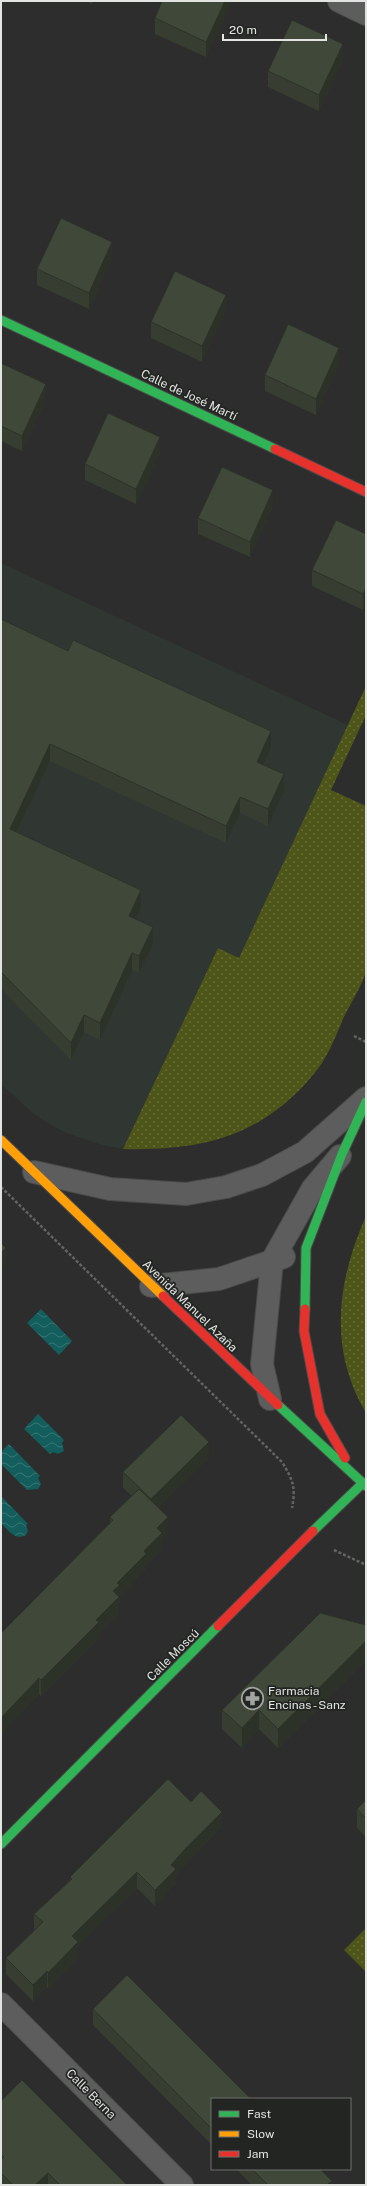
<svg xmlns="http://www.w3.org/2000/svg" width="367" height="2186" viewBox="0 0 367 2186" font-family="'Public Sans',sans-serif">
	<defs>
		<pattern id="grass-dots" width="8" height="8" patternUnits="userSpaceOnUse"><rect width="8" height="8" fill="#4e5518"/><path d="M2 2h.1M6 6h.1" fill="none" stroke="#676d39" stroke-width="1.8" stroke-linecap="round"/></pattern>
		<pattern id="water-waves" width="16" height="10" patternUnits="userSpaceOnUse"><rect width="16" height="10" fill="#135e5d"/><path d="M0 5q4-4 8 0t8 0" fill="none" stroke="#357574"/></pattern>
	</defs>
	<rect width="100%" height="100%" fill="#2c2d2c"/>
	<!-- built -->
	<path fill="#303732" d="M1,563L348,725L239,958L218,948L123,1149L102,1145L67,1133L51,1125L34,1114L1,1084Z"/>
	<!-- grass -->
	<path fill="url(#grass-dots)" d="M366,686V715L331,790L366,806C366,844 366,883 366,921C366,936 367,955 366,970C364,983 349,1006 343,1019C335,1038 327,1059 313,1075C261,1137 201,1151 123,1149L218,948L239,958Z
		M366,1216V1413C328,1349 337,1281 366,1216Z
		M366,1928V1972L344,1950Z"/>
	<!-- water -->
	<path fill="url(#water-waves)" d="M41,1309L72,1341L59,1355L27,1323Z
		M38,1414L64,1440L62,1443L64,1451L58,1454L53,1452L50,1454L24,1429Z
		M9,1444L40,1476L38,1478L41,1484L38,1489L27,1490L1,1464V1452Z
		M1,1496L28,1524L26,1525L28,1531L26,1535C15,1541 8,1530 1,1523Z"/>
	<g fill="none" stroke-linecap="round" stroke-linejoin="round">
		<defs>
			<path id="street" d="M339,1L366,14
				M34,1172L110,1189L186,1194L226,1187L262,1175L305,1152L366,1098
				M151,1286L219,1279L284,1257
				M270,1399L262,1364L272,1261L313,1188L340,1156
				M1,2004L182,2185"/>
			<path id="fast" d="M1,320L275,449
				M305,1309L306,1248L342,1154L366,1102
				M278,1405L366,1486
				M313,1531L363,1483
				M1,1844L218,1626"/>
			<path id="slow" d="M1,1140L163,1296"/>
			<path id="jam" d="M275,449L366,492
				M163,1296L278,1405
				M305,1309L304,1331L320,1414L345,1458
				M218,1626L313,1531"/>
		</defs>
		<!-- street casing -->
		<use href="#street" stroke="#494a49" stroke-width="24"/>
		<!-- fast casing -->
		<use href="#fast" stroke="#494a49" stroke-width="11"/>
		<!-- slow casing -->
		<use href="#slow" stroke="#494a49" stroke-width="11"/>
		<!-- jam casing -->
		<use href="#jam" stroke="#494a49" stroke-width="11"/>
		<!-- path -->
		<path stroke="#646464" stroke-width="2.5" stroke-dasharray="3 2" stroke-linecap="butt" d="M354,1036L366,1042
			M1,1187L282,1462C293,1480 296,1487 292,1508
			M334,1550L366,1565"/>
		<!-- street -->
		<use href="#street" stroke="#5d5d5d" stroke-width="22"/>
		<!-- fast -->
		<use href="#fast" stroke="#30b455" stroke-width="9"/>
		<!-- slow -->
		<use href="#slow" stroke="#ff9f0a" stroke-width="9"/>
		<!-- jam -->
		<use href="#jam" stroke="#e5322d" stroke-width="9"/>
	</g>
	<!-- wall -->
	<path fill="#373e31" d="M85,1H93L92,4Z
		M230,1V7L206,57L155,34V18Z
		M343,60L319,111L268,87V71Z
		M112,258L89,309L37,285V269Z
		M226,310L202,362L151,338V322Z
		M1,363L46,400L22,451L1,441Z
		M339,364L316,415L265,391V375Z
		M160,453L136,504L85,480V464Z
		M273,506L250,557L198,534V518Z
		M366,534L363,610L312,586V570Z
		M1,619L271,748L263,765L284,791L268,826L240,813L226,843L50,761L17,832L141,907L135,919L153,944L139,973L132,970L100,1040L84,1032L71,1060L1,989Z
		M209,1458L158,1508L168,1533L162,1539V1549L146,1565V1569L120,1596V1601L119,1602V1613L99,1633V1638L41,1696L39,1694L1,1733L110,1523V1517L132,1496L123,1488V1472Z
		M366,1625V1660L278,1748L259,1729L242,1748L222,1729V1710Z
		M366,1800V1837L357,1828V1809Z
		M191,1802L222,1827L186,1864L176,1875V1884L155,1906L137,1888L78,1946V1958L48,1988L47,1987L33,2001L6,1974V1958L35,1930L34,1929V1914L70,1880V1877Z
		M93,2009L212,2099V2145L93,2025Z
		M1,2101L127,2185H1Z
		M236,2169H320L332,2185H252Z"/>
	<!-- shaded-wall -->
	<path fill="#2d3228" d="M225,1H230V7L206,57V42Z
		M343,44V60L319,111V95Z
		M112,242V258L89,309V293Z
		M226,295V310L202,362V346Z
		M339,348V364L316,415V399Z
		M46,384V400L22,451V436Z
		M160,437V453L136,504V489Z
		M273,490V506L250,557V542Z
		M366,588V604L363,610V594Z
		M271,731V748L257,778V762Z
		M50,744V761L10,846V829Z
		M284,774V791L268,826V809Z
		M240,797V813L226,843V826Z
		M141,890V907L129,933V916Z
		M153,927V944L139,973V956Z
		M132,953V970L100,1040V1023Z
		M84,1015V1032L71,1060V1043Z
		M6,1248V1264L1,1268V1253Z
		M209,1442V1458L151,1515V1499Z
		M168,1517V1533L162,1539V1549L146,1565V1569L120,1596V1601L119,1602V1613L99,1633V1638L41,1696V1680L96,1620L113,1591L117,1583L144,1551L157,1528Z
		M366,1641V1660L278,1748V1729Z
		M39,1678V1694L1,1733V1718Z
		M259,1710V1729L242,1748V1728Z
		M222,1812V1827L186,1864L176,1875V1884L155,1906V1890L171,1865L186,1848Z
		M137,1872V1888L78,1946V1958L48,1988V1973L72,1936Z
		M47,1971V1987L33,2001V1985Z
		M48,2173V2185H35Z
		M332,2181V2185H328V2184Z"/>
	<!-- building -->
	<path fill="#404839" stroke="#2d3228" d="M162,1H225L206,42L155,18Z
		M292,20L343,44L319,95L268,71Z
		M61,218L112,242L89,293L37,269Z
		M175,271L226,295L202,346L151,322Z
		M288,324L339,348L316,399L265,375Z
		M1,363L46,384L22,436L1,426Z
		M108,413L160,437L136,489L85,464Z
		M222,467L273,490L250,542L198,518Z
		M336,520L366,534V588L363,594L312,570Z
		M1,619L68,651L73,640L271,731L257,762L284,774L268,809L240,797L226,826L50,744L10,829L141,890L129,916L153,927L139,956L132,953L100,1023L84,1015L71,1043L1,972Z
		M1,1243L6,1248L1,1253Z
		M181,1415L209,1442L151,1499L123,1472Z
		M139,1489L168,1517L157,1528L162,1533L144,1551L146,1554L117,1583L120,1585L113,1591L119,1597L96,1620L99,1622L41,1680L39,1678L1,1718V1633L113,1520L110,1517Z
		M320,1613L366,1625V1641L278,1729L259,1710L242,1728L222,1710Z
		M168,1779L191,1802L201,1791L222,1812L186,1848L171,1865L176,1869L155,1890L137,1872L72,1936L78,1942L48,1973L47,1971L33,1985L6,1958L43,1922L34,1914L72,1879L70,1877Z
		M366,1800V1818L357,1809Z
		M127,1975L251,2099H212V2129L93,2009Z
		M22,2080L127,2185H60L48,2173L35,2185H13L1,2173V2160L4,2157L1,2154V2101Z
		M252,2169H320L332,2181L328,2184L329,2185H268Z"/>
	<!-- icons -->
	<defs>
		<symbol id="pharmacy-ring" viewBox="-11 -11 22 22"><circle r="9.5" fill="#222522" stroke="#a2a4a2" stroke-width="1.5"/><path d="M-2-6h4v4h4v4h-4v4h-4v-4h-4v-4h4Z" fill="#a2a4a2"/></symbol>
	</defs>
	<g fill-rule="evenodd">
		<use href="#pharmacy-ring" x="240" y="1686" width="25" height="25"/>
	</g>
	<g text-anchor="middle" stroke-width="3.5" stroke-linejoin="round" paint-order="stroke">
		<!-- street labels -->
		<g font-size="12" fill="#e2e4e2" stroke="#222522">
			<text transform="translate(189 395) rotate(25)" y="4">Calle de José Martí</text>
			<text transform="translate(190 1306) rotate(44)" y="4">Avenida Manuel Azaña</text>
			<text transform="translate(173 1655) rotate(-45)" y="4">Calle Moscú</text>
			<text transform="translate(91 2094) rotate(45)" y="4">Calle Berna</text>
		</g>
		<!-- poi labels -->
		<g font-size="12" fill="#e2e4e2" stroke="#222522" text-anchor="start">
			<text x="268" y="1695">Farmacia<tspan x="268" dy="14">Encinas - Sanz</tspan></text>
		</g>
	</g>
	<!-- border -->
	<rect width="367" height="2186" fill="none" stroke="#e2e4e2" stroke-width="4"/>
	<!-- legend -->
	<rect x="211" y="2098" width="140" height="72" fill="#222522" stroke="#6f716f"/>
	<rect x="219" y="2111" width="20" height="6" fill="#30b455" stroke="#6f716f"/>
	<text x="247" y="2118" font-size="12" fill="#e2e4e2">Fast</text>
	<rect x="219" y="2131" width="20" height="6" fill="#ff9f0a" stroke="#6f716f"/>
	<text x="247" y="2138" font-size="12" fill="#e2e4e2">Slow</text>
	<rect x="219" y="2151" width="20" height="6" fill="#e5322d" stroke="#6f716f"/>
	<text x="247" y="2158" font-size="12" fill="#e2e4e2">Jam</text>
	<!-- scale -->
	<path d="M223 34v6h103v-6" fill="none" stroke="#e2e4e2" stroke-width="2"/>
	<text x="229" y="34" font-size="12" fill="#e2e4e2" stroke="#222522" stroke-width="3" paint-order="stroke">20 m</text>
</svg>
